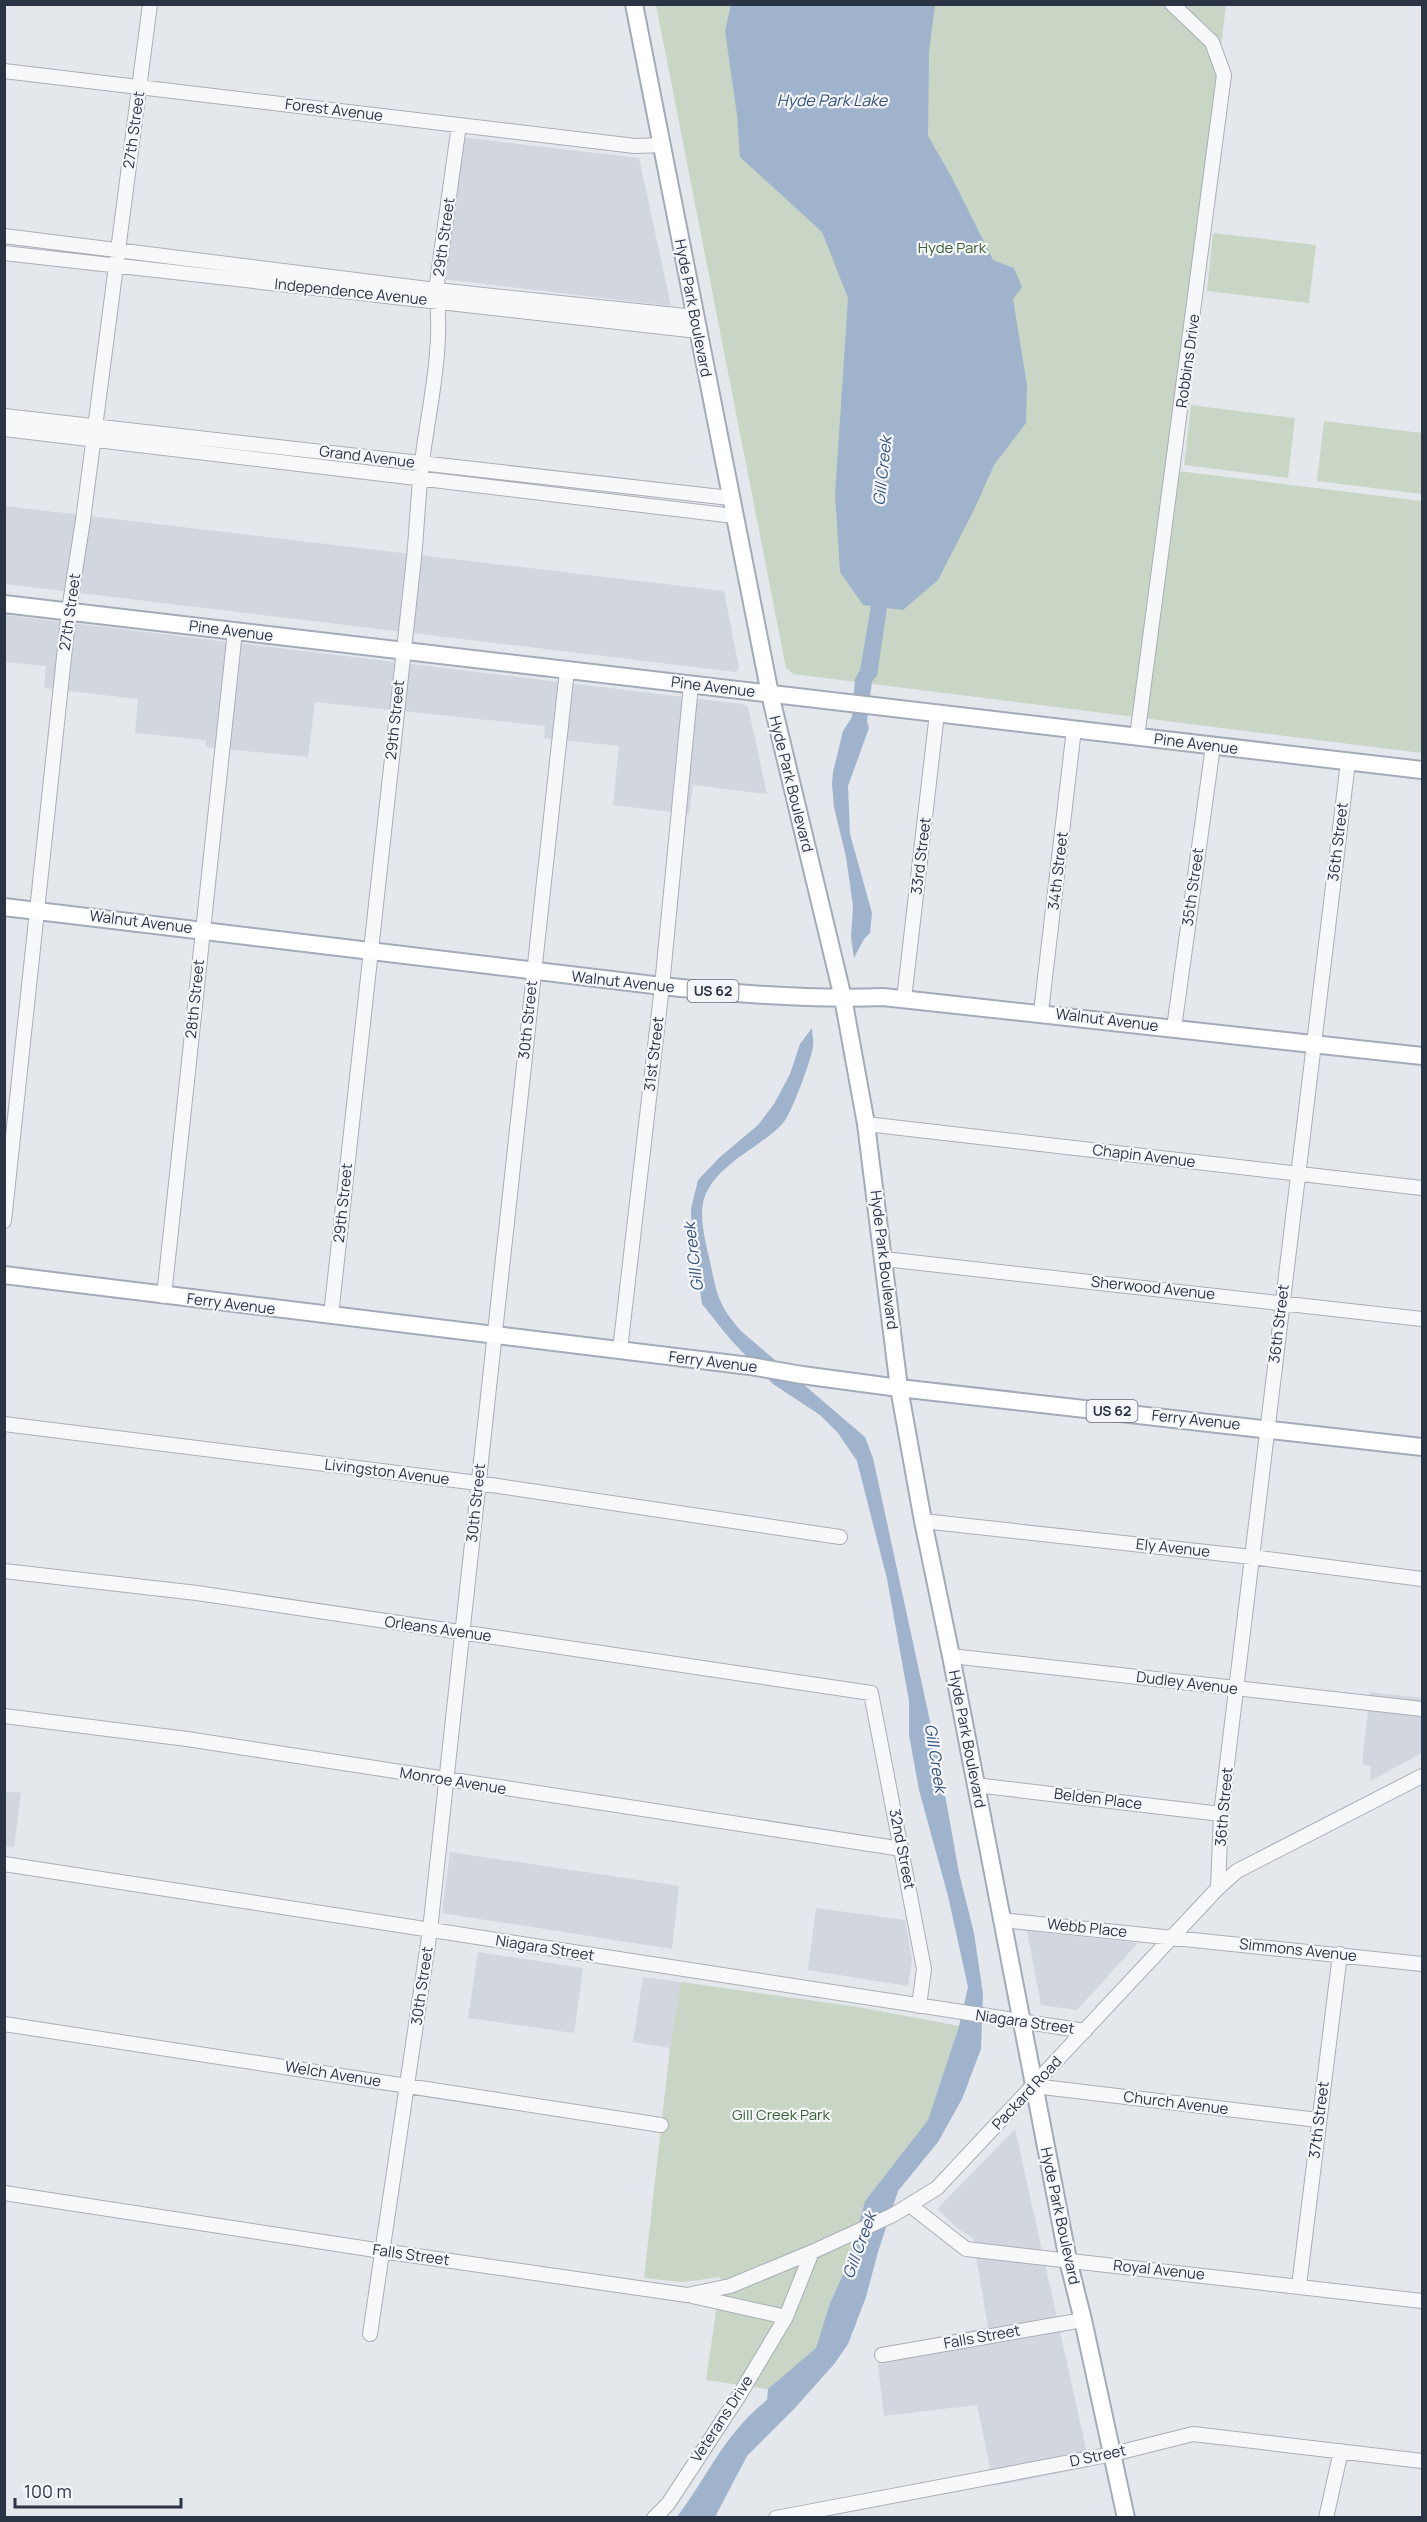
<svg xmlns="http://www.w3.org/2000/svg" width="1427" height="2522" viewBox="0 0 1427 2522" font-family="Manrope,sans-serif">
	<rect width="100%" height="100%" fill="#e4e7ec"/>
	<!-- built -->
	<path fill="#d2d6de" d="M459,137L639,158L671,306L442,279Z
		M5,506L724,591L739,668L736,672L5,584Z
		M5,615L742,704L748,707L767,794L693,785L689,814L613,805L619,746L544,738L545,726L315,702L308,757L206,747V740L135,733L138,699L44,688L46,666L5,662Z
		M1370,1692L1422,1698V1753L1370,1781L1371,1766L1362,1764Z
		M4,1791L21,1793L14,1847L5,1846Z
		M450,1852L679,1886L672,1949L442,1913Z
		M816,1908L905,1920L912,1959L908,1986L808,1970Z
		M1027,1931L1138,1943L1077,2010L1041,2005Z
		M478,1952L583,1968L574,2033L468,2018Z
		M643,1977L681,1982L670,2048L633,2042Z
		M1015,2129L1090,2467L994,2486L977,2405L884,2416L876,2349L988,2327L973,2238L958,2229L937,2209Z"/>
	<!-- green -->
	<path fill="#c9d6c5" d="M656,5H1226L1169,470L1422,501V753L793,674L786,668Z
		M1213,233L1316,245L1309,303L1207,291Z
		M1191,405L1295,418L1288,478L1184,465Z
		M1324,421L1422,433V494L1317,481Z
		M681,1982L858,2007L959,2026L928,2120L865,2201L847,2266L830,2303L816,2349L768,2389L706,2380L721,2277L683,2282L644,2278L670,2048Z"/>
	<!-- water -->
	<path fill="#9fb4cc" d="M731,5H935L929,52L928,136L950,174L993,260L1014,268L1022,287L1013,299L1027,385L1026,423L994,465L974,510L938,580L903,610L887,608L877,676L872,681L867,721L869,728L848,786L850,834L872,913L870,933L864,939L854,958L851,937L853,906L846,857L834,807L832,784L833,772L843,731L852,717L855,679L860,670L871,606L863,605L840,572L835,494L848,298L822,232L740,157L737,115L725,31Z
		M812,1028C812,1034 814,1041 813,1046C812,1058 791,1115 783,1123C761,1148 711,1166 703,1203C700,1219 705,1241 709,1257C717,1293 716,1302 741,1331L865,1437L873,1458L941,1772L959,1873L974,1933L983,1994L981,2049L962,2099L938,2142L898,2191L878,2252L866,2297L848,2344L835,2363L794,2409L747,2456L715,2517L676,2518C709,2475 723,2435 767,2400L768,2389L816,2348L830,2303L847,2266L865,2201L928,2120L959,2026L968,1987L948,1896L919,1790L909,1735V1701L887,1579L857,1461L838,1433L820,1415L773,1384L730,1339L702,1304L692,1237L691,1209L698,1180L720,1157L758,1125L774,1104L790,1074L800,1044Z"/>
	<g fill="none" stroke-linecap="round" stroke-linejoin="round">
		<defs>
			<path id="minor" d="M4,71L635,146L663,145
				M4,236L436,290L695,317
				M4,253L698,331
				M4,416L730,498
				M4,429L734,516
				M1137,737L1224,75L1212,42L1172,4
				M904,999L937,713
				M1041,1012L1074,729
				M1174,1028L1213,746
				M866,1124L1422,1188
				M4,1221L69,610L83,520L150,4
				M884,1259L1422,1319
				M164,1296L235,631
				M331,1315L414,558C417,527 418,494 422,462C429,406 444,347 436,290L459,125
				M620,1350L662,986L691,685
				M4,1424L478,1483L840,1537
				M923,1521L1252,1557L1422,1579
				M4,1571L197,1593L871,1693L924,1969L919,2006
				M951,1656L1422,1709
				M4,1716L187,1739L902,1849
				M975,1785L1221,1814
				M4,1864L1085,2031
				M1218,1888L1221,1814L1348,762
				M1002,1920L1422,1964
				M4,2024L661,2125
				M1034,2086L1318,2120
				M4,2193L382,2251L687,2295L730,2286L812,2252L893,2215L937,2188L1218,1888L1237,1871L1422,1776
				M911,2206L966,2249L1422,2301
				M1299,2286L1340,1954
				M692,2296L786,2317
				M370,2334L430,1930L567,670
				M882,2355L1083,2320
				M654,2518L668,2504L740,2394L786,2317L812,2252
				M776,2518L1113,2454L1193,2434L1422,2461
				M1326,2518L1341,2451"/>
			<path id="major" d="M634,4L770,694L843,998L866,1124L899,1388L923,1521L951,1656L1068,2260L1083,2320L1126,2518
				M4,604L1422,770
				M4,907L662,986C735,994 809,1000 883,997L1422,1056
				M4,1275L750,1366L802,1375L899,1388L1422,1447"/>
		</defs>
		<!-- minor casing -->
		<use href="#minor" stroke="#a9aeb7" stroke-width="16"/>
		<!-- major casing -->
		<use href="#major" stroke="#a3abb8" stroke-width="20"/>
		<!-- minor -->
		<use href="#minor" stroke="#f7f8fa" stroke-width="14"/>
		<!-- major -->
		<use href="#major" stroke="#fff" stroke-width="16"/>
	</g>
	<g text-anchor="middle" stroke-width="4.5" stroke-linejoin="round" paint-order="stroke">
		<!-- shield labels -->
		<g fill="#f4f6f9" stroke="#676e7b" stroke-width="1.5">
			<rect x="687.5" y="980" width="51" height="22" rx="4.5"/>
			<rect x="1086.5" y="1400" width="51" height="22" rx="4.5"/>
		</g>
		<g font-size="14" font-weight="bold" fill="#2b3445">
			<text x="713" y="996">US 62</text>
			<text x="1112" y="1416">US 62</text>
		</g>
		<!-- street labels -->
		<g font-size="15" fill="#2b3445" stroke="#f4f6f9">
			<text transform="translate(334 110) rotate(7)" y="5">Forest Avenue</text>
			<text transform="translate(134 130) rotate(-82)" y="5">27th Street</text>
			<text transform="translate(444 237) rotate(-82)" y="5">29th Street</text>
			<text transform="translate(351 292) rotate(6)" y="5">Independence Avenue</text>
			<text transform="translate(693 308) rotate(79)" y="5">Hyde Park Boulevard</text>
			<text transform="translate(1188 361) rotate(-82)" y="5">Robbins Drive</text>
			<text transform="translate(367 457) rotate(7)" y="5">Grand Avenue</text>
			<text transform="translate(70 612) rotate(-82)" y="5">27th Street</text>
			<text transform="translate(231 631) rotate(7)" y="5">Pine Avenue</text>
			<text transform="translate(713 687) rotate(7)" y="5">Pine Avenue</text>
			<text transform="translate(395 720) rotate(-84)" y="5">29th Street</text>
			<text transform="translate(1196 744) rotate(7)" y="5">Pine Avenue</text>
			<text transform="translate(791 784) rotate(76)" y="5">Hyde Park Boulevard</text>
			<text transform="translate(1338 842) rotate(-83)" y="5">36th Street</text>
			<text transform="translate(921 856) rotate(-83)" y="5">33rd Street</text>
			<text transform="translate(1058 871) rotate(-83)" y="5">34th Street</text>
			<text transform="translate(1193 887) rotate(-82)" y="5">35th Street</text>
			<text transform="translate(141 922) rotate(7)" y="5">Walnut Avenue</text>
			<text transform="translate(623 982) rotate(6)" y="5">Walnut Avenue</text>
			<text transform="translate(195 999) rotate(-84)" y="5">28th Street</text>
			<text transform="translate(528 1020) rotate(-84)" y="5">30th Street</text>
			<text transform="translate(1107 1020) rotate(7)" y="5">Walnut Avenue</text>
			<text transform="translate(654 1054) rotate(-83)" y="5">31st Street</text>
			<text transform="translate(1144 1156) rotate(7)" y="5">Chapin Avenue</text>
			<text transform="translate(343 1203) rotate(-84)" y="5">29th Street</text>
			<text transform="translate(884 1260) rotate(83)" y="5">Hyde Park Boulevard</text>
			<text transform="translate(1153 1288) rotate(6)" y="5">Sherwood Avenue</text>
			<text transform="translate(231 1304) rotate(7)" y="5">Ferry Avenue</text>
			<text transform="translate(1279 1324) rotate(-83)" y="5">36th Street</text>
			<text transform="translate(713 1362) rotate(7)" y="5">Ferry Avenue</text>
			<text transform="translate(1196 1420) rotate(6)" y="5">Ferry Avenue</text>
			<text transform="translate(387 1472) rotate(7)" y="5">Livingston Avenue</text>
			<text transform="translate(476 1503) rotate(-84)" y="5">30th Street</text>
			<text transform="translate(1173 1548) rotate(6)" y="5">Ely Avenue</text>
			<text transform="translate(438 1629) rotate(8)" y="5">Orleans Avenue</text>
			<text transform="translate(1187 1683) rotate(7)" y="5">Dudley Avenue</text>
			<text transform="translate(967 1739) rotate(79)" y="5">Hyde Park Boulevard</text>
			<text transform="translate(453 1781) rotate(9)" y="5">Monroe Avenue</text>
			<text transform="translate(1098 1799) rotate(7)" y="5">Belden Place</text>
			<text transform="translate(1224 1807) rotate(-85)" y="5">36th Street</text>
			<text transform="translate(902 1849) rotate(79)" y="5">32nd Street</text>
			<text transform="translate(1087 1928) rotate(6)" y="5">Webb Place</text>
			<text transform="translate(545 1948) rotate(9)" y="5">Niagara Street</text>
			<text transform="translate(1298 1950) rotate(6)" y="5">Simmons Avenue</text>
			<text transform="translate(422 1986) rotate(-82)" y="5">30th Street</text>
			<text transform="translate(1025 2022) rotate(8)" y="5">Niagara Street</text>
			<text transform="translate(333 2074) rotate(9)" y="5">Welch Avenue</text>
			<text transform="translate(1027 2093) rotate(-47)" y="5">Packard Road</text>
			<text transform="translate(1176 2103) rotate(7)" y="5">Church Avenue</text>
			<text transform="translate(1319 2120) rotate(-83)" y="5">37th Street</text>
			<text transform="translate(1060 2216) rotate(78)" y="5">Hyde Park Boulevard</text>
			<text transform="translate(411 2255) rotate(8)" y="5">Falls Street</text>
			<text transform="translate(1159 2270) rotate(6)" y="5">Royal Avenue</text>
			<text transform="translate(982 2337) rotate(-10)" y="5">Falls Street</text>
			<text transform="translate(722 2419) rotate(-57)" y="5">Veterans Drive</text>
			<text transform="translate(1098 2456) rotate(-12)" y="5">D Street</text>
		</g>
		<!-- park labels -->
		<g font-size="15" fill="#3f6138" stroke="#f4f6f9">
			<text x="952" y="253">Hyde Park</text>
			<text x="781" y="2120">Gill Creek Park</text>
		</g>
		<!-- water labels -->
		<g font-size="16" font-style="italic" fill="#34527a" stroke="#f4f6f9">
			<text x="832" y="106">Hyde Park Lake</text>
			<text transform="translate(882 471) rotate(-84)" y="6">Gill Creek</text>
			<text transform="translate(693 1257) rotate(-97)" y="6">Gill Creek</text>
			<text transform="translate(936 1758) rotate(81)" y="6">Gill Creek</text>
			<text transform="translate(859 2245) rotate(-70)" y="6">Gill Creek</text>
		</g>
	</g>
	<!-- border -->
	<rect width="1427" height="2522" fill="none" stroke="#2b3445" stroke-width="12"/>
	<!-- scale -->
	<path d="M15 2498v9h166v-9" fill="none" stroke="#2b3445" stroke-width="3"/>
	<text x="24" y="2498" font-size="18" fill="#2b3445" stroke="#f4f6f9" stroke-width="4.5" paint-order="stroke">100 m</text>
</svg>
